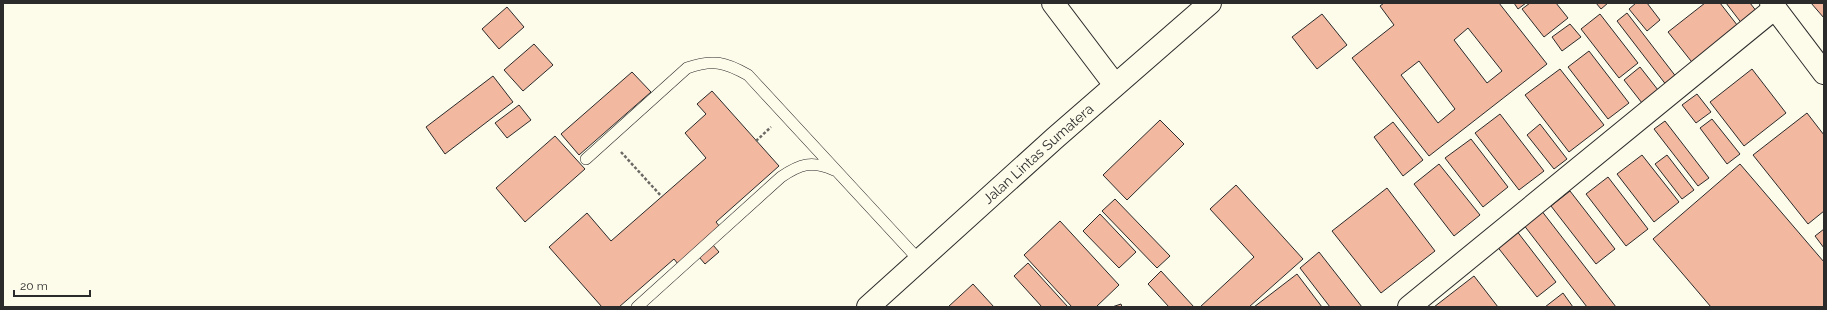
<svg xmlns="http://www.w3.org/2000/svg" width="1827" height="310" viewBox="0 0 1827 310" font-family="Raleway,sans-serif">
	<rect width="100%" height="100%" fill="#fdfbea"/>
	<!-- building -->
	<path fill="#f2b8a0" stroke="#2b2b2b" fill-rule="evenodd" d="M1384,3H1499L1547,64L1429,156L1352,58L1394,25L1380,6ZM1468,28L1502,71L1487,83L1454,40ZM1419,61L1455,109L1438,123L1401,75Z
		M1514,3H1526L1518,9Z
		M1530,3H1556L1568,18L1544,37L1522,9Z
		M1596,3H1608L1601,9Z
		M1636,3H1647L1660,20L1647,31L1629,9Z
		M1705,3H1720L1741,30L1695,66L1668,32Z
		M1726,3H1750L1761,17L1746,29Z
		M1811,3H1824V18Z
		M507,7L524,27L499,49L482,29Z
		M1627,13L1677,78L1667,86L1617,21Z
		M1322,14L1347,45L1317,69L1292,37Z
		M1600,14L1638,63L1619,78L1581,29Z
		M1570,24L1581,37L1562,51L1552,37Z
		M534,44L553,65L523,91L504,70Z
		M1589,51L1629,103L1608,119L1568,67Z
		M1640,67L1658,90L1642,103L1624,80Z
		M1560,69L1604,125L1569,152L1525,95Z
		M1752,69L1786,113L1744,146L1710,102Z
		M632,72L651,92L579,155L561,134Z
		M493,76L513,102L445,154L426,127Z
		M712,91L779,166L716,222L720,227L707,238L719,252L705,264L693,250L678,264L674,259L619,307H602L549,247L587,213L611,241L706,158L685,133L706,114L697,104Z
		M1697,94L1711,112L1696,123L1682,105Z
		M519,105L531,120L507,138L495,123Z
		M1807,113L1824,135V211L1808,224L1753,155Z
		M1500,114L1544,171L1519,190L1475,133Z
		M1712,119L1740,154L1727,164L1700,128Z
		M1160,120L1184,144L1127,200L1103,175Z
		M1665,121L1709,178L1698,186L1654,129Z
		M1393,122L1423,160L1403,176L1374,137Z
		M1540,124L1567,159L1554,169L1527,135Z
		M555,136L585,169L525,222L496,188Z
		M1471,139L1508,187L1483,207L1445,158Z
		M1642,155L1679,202L1654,222L1617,174Z
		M1667,155L1694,190L1682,199L1655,164Z
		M1439,164L1480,215L1454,236L1414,184Z
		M1740,164L1824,262V307H1711L1653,239Z
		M1608,177L1648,229L1626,246L1586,194Z
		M1236,185L1303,259L1249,307H1200L1254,257L1210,209Z
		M1387,188L1435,251L1381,293L1332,231Z
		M1570,191L1615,249L1596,264L1551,206Z
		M1115,199L1170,256L1157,268L1102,211Z
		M1541,210L1616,307H1587L1523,224Z
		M1100,214L1136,252L1119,268L1083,231Z
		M1060,221L1119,285L1096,307H1072L1024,255Z
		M1824,229V248L1815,236Z
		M1516,230L1556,282L1537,297L1496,245Z
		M1319,252L1362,307H1330L1300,268Z
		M1028,263L1068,307H1042L1014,276Z
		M1161,271L1194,307H1169L1148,284Z
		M1297,274L1322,307H1254Z
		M1474,276L1498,307H1434Z
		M973,284L994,307H948Z
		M1563,293L1573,307H1545Z
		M1121,304L1122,307H1112Z"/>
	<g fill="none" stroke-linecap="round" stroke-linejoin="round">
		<defs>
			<path id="service" d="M586,159L687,68C713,59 725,62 748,75L919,260
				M637,307L781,177C800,164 812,160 834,170"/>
			<path id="minor" d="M1053,3L1115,85
				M1409,307L1775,8"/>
			<path id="tertiary" d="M1771,3L1824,73"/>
			<g id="trunk">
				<path id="s1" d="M868,307L1055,138L1210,3"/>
			</g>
		</defs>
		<!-- service casing -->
		<use href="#service" stroke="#2b2b2b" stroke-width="12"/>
		<!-- minor casing -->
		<use href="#minor" stroke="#2b2b2b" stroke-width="24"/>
		<!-- tertiary casing -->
		<use href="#tertiary" stroke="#2b2b2b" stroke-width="24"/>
		<!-- trunk casing -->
		<use href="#trunk" stroke="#2b2b2b" stroke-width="24"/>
		<!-- path -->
		<path stroke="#6a6964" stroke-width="2.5" stroke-dasharray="3 2" stroke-linecap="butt" d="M756,141L771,127
			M621,152L662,197"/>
		<!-- service -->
		<use href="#service" stroke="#fdfbea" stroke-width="11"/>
		<!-- minor -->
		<use href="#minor" stroke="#fdfbea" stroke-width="22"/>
		<!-- tertiary -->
		<use href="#tertiary" stroke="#fdfbea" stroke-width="22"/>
		<!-- trunk -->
		<use href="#trunk" stroke="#fdfbea" stroke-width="22"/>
	</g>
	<g text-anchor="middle" stroke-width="3" stroke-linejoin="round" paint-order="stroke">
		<!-- street labels -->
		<g font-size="14" fill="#2b2b2b" stroke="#fdfbea">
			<text dy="5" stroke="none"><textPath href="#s1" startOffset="229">Jalan Lintas Sumatera</textPath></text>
		</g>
	</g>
	<!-- border -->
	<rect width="1827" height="310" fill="none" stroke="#2b2b2b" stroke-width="8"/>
	<!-- scale -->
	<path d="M14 290v6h76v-6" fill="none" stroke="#2b2b2b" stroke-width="2"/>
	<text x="20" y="290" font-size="12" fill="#2b2b2b" stroke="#fdfbea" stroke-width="3" paint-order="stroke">20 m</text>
</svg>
